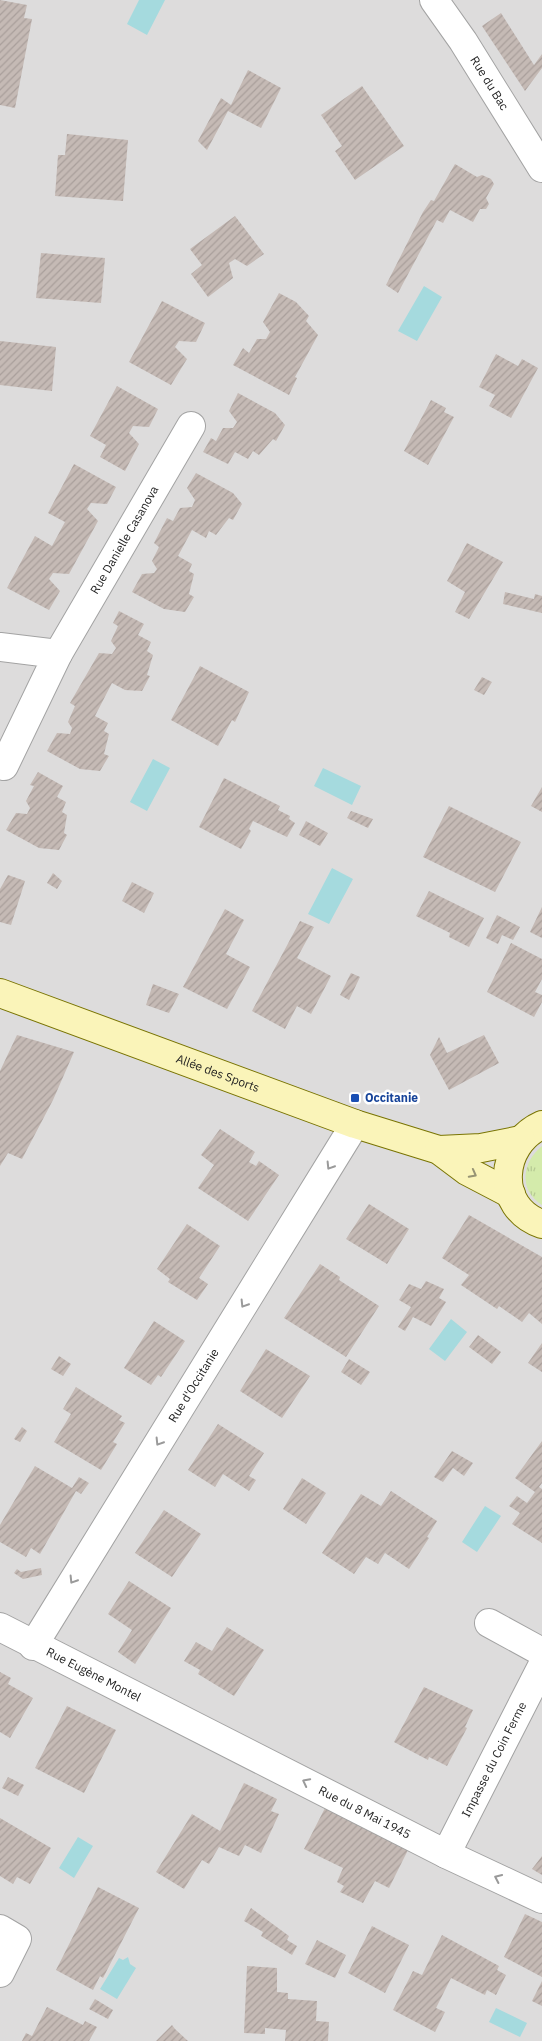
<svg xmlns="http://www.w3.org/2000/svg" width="542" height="2041" viewBox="0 0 542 2041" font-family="'IBM Plex Sans',sans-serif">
	<defs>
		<pattern id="grass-tufts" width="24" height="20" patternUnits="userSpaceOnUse" patternTransform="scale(1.25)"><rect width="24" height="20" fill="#d4ebab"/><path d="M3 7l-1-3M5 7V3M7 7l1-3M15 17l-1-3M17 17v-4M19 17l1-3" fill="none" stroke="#b6c993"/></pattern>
		<pattern id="building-hatch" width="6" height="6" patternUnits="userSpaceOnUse" patternTransform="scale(1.25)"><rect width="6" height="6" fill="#c5bab5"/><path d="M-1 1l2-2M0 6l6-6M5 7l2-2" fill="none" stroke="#a99f9b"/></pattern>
	</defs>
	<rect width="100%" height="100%" fill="#f0ebe5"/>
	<!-- residential -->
	<path fill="#dddcdc" d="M0,0H542V2041H0Z"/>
	<!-- grass -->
	<path fill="url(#grass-tufts)" d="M542,1146V1205C518,1190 522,1162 542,1146Z"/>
	<!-- water -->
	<path fill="#a5dade" d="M139,0H165L147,35L127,24Z
		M424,286L442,297L417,341L398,331Z
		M153,759L170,768L147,811L130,802Z
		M323,768L361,786L352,805L314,786Z
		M332,868L353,879L329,924L308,914Z
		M451,1319L467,1332L445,1361L429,1349Z
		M485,1506L501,1516L477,1552L462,1542Z
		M78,1837L93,1846L74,1878L59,1868Z
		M128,1957L130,1964L136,1968L117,1999L100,1989L119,1958L123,1960Z
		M496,2008L527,2023L520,2037L489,2022Z"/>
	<!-- building -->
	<path fill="url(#building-hatch)" d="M0,0L27,5L24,18L32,19L15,108L0,105Z
		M501,13L534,65L542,54V68L525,91L482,26Z
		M248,70L281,88L261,128L228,111L207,150L198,141L221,98L231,105Z
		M362,86L404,146L355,180L335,151L342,146L321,115Z
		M67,134L128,140L123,201L55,196L58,155H65Z
		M455,164L477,177L482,175L491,179L494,184L486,198L489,204L486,209H480L473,222L450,210L443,223L437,220L398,293L386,285L423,212L431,200L434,201Z
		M235,216L264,254L247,266L235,259L229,263L233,278L208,297L191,274L202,265L190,249Z
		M41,253L105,258L101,303L36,298Z
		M279,293L296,302L309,316L306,321L318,335L295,377L297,378L289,395L233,365L243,348L249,353L257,339H266L270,332L263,322Z
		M162,301L205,323L196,342L179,341L175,347L187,359L171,385L129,362Z
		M0,341L56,347L52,391L0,385Z
		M496,354L518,366L522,359L538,368L511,418L489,406L495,395L479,387Z
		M117,386L158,409L149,427L133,426L129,433L139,444L125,471L100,457L106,445L90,436Z
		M238,393L275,413L285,425L276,441L273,439L259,455L253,451L248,459L235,452L228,464L203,452L211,438L216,441L223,428H233L237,422L229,411Z
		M431,400L446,408L444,412L454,417L428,465L404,451Z
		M74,464L116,487L107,504L91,503L87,509L98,521L69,574L53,573L49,579L60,591L49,610L7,588L35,536L52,546L65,522L48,513Z
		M196,473L233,493L242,504L233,520L229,518L216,535L209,531L206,538L192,530L178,556L192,564L189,571L194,574L189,594L194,597L185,612L164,609L132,592L142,574L154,573L157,569L152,561L159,547L154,543L167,518L173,521L180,508L192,507L195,500L187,488Z
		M467,543L503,562L469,619L455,612L465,592L447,581Z
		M505,592L534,599L535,594L542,596V613L503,604Z
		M119,611L144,624L138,635L151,642L147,651L153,655L147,675L150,676L142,691L125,690L112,683L95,716L108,723L104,731L109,734L104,754L109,756L100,771L80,769L47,751L57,733L70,734L72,728L68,722L75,706L70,703L99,653L112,654L116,648L111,641L118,626L113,623Z
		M200,666L249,692L235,722L232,720L218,746L171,720Z
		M482,677L492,682L484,695L474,690Z
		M38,772L63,786L57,797L66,802L62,812L67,815L64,833L67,835L59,850L39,848L6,830L16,813L27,814L30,808L26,801L34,786L30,785Z
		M224,778L280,806L278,810L290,816L289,819L295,823L287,837L253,821L249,829L251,831L241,849L199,827Z
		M542,787V812L531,806Z
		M449,806L521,842L495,892L423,857Z
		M351,811L373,819L368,828L347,818Z
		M306,821L328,833L320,846L299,835Z
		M53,873L62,881L57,889L47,883Z
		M8,875L25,881L11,925L0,922V889Z
		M132,882L154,893L144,913L122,901Z
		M429,891L484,918L469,947L449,937L450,933L416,916Z
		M542,907V938L530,932Z
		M225,909L244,920L226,954L250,967L227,1009L183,987Z
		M497,915L520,927L513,940L502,935L498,944L486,938Z
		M300,921L314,927L297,958L331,976L311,1014L297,1006L285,1029L252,1011Z
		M511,943L542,959V979L535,992L542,995V1002L534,1017L487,992Z
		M351,973L360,977L349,1000L340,995Z
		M153,984L179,994L169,1013L146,1005Z
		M17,1035L74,1052L53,1100L22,1159L8,1153L0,1166V1071Z
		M484,1035L499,1063L449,1090L430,1055L439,1037L447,1053Z
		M220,1129L255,1152L249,1162L256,1166L259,1161L279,1175L248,1221L198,1188L214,1165L201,1155Z
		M369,1204L409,1229L387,1264L346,1239Z
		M469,1215L542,1257V1324L529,1313L522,1322L499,1306L497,1309L461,1285L469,1275L442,1258Z
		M187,1224L220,1246L199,1278L208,1284L197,1300L168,1282L170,1279L157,1269Z
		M320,1264L340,1277L339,1280L379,1306L346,1357L284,1318Z
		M426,1281L444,1289L439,1298L446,1302L431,1326L413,1317L405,1331L398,1327L411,1307L399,1300L409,1284L421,1289Z
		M154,1321L185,1341L161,1377L158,1375L151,1385L124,1368Z
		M478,1335L501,1352L492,1364L469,1347Z
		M542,1343V1372L528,1363Z
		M266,1349L310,1376L282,1418L240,1391Z
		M59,1356L71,1364L63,1376L51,1369Z
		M349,1359L370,1372L361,1385L341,1372Z
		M76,1387L122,1416L119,1420L125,1423L113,1442L117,1444L101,1470L54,1442L71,1414L63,1409Z
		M218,1424L264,1453L249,1476L256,1480L249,1491L223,1474L215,1487L188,1470Z
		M22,1427L27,1431L20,1442L14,1439Z
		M542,1441V1483L539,1487L542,1489V1543L512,1524L520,1513L509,1506L517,1496L527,1503L535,1492L515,1478Z
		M452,1451L473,1463L464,1476L453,1468L443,1482L434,1477Z
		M35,1466L72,1488L79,1477L89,1483L81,1494L76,1491L40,1554L31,1548L26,1557L0,1542V1525Z
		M302,1478L326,1493L306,1524L283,1509Z
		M391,1491L437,1521L427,1537L429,1538L409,1569L385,1553L378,1564L366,1557L354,1574L322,1553L361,1494L381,1506Z
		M164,1510L201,1534L172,1577L135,1553Z
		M41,1568L42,1575L23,1579L14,1573L17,1569L21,1572Z
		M129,1581L171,1608L135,1664L118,1652L132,1630L108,1614Z
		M227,1627L264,1650L234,1696L198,1674L200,1670L184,1661L196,1642L212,1651Z
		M0,1672L11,1678L8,1684L33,1698L10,1738L0,1732Z
		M424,1687L473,1710L465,1727L467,1728L447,1766L429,1757L428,1760L394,1742Z
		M67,1706L116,1730L84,1793L35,1768Z
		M8,1777L24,1785L18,1796L2,1788Z
		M244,1783L277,1799L271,1811L279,1814L261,1853L245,1845L239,1856L219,1847L209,1864L202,1860L184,1889L156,1872L192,1814L220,1831Z
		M325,1808L409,1848L389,1888L375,1881L363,1903L340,1892L344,1886L337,1882L343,1868L304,1849Z
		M0,1818L51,1848L30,1884L17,1877L13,1884L0,1876Z
		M542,1856V1875L532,1869Z
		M98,1887L139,1908L103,1978L100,1976L93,1990L56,1970Z
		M251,1908L289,1936L287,1940L297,1946L292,1955L261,1936L263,1932L244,1921Z
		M525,1914L542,1922V1977L504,1957Z
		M372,1926L409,1945L385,1993L348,1973Z
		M442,1935L499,1966L497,1970L506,1975L496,1995L487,1990L485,1995L451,1978L436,2008L445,2012L435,2032L393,2010L413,1971L422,1975Z
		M317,1940L346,1955L335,1978L305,1964Z
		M247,1966L277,1968V1992L288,1993V1999L317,2001L316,2021L329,2022L328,2041H285L286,2030L265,2028V2034L244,2033Z
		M542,1981V2006L532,2001Z
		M95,1999L113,2010L108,2019L89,2009Z
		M47,2007L83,2025L85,2021L97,2027L89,2041H22L26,2033L32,2036Z
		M172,2025L175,2029L188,2041H156Z"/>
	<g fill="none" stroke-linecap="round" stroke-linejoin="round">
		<defs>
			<g id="street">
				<path id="s1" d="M434,0L463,41L542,168"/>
				<path d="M0,647L58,654L4,766"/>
				<path id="s2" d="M58,654L191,426"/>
				<path d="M489,1623L542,1652"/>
				<path id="s3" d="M0,1627L446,1854L542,1899"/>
				<path id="s4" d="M33,1646L355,1124"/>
				<path id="s5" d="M446,1854L542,1666"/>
				<path d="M0,1929L17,1939L0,1973"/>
			</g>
			<g id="secondary">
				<path id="s6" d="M0,993L355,1124L439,1150L467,1171L511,1194"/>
				<path d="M542,1125C499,1144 494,1208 542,1224"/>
				<path d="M439,1150L481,1148L521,1140"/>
			</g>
		</defs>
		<!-- street casing -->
		<use href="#street" stroke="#a3a3a3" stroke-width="30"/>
		<!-- secondary casing -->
		<use href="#secondary" stroke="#797403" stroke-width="30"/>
		<!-- street -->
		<use href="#street" stroke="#fff" stroke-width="28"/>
		<!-- secondary -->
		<use href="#secondary" stroke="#faf4b9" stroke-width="28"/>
	</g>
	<!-- one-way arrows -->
	<defs><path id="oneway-chevron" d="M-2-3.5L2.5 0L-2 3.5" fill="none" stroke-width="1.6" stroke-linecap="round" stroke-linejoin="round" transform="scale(1.25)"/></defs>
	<g stroke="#9a9a9a">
		<use href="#oneway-chevron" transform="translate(330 1166) rotate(122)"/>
		<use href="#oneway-chevron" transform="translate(244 1304) rotate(122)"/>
		<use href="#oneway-chevron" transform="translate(159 1442) rotate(122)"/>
		<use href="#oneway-chevron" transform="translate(73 1580) rotate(122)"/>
		<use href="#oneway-chevron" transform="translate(306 1782) rotate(-153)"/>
		<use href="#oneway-chevron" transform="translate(498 1878) rotate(-155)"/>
	</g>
	<use stroke="#979474" href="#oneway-chevron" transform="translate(473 1174) rotate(28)"/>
	<!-- markers -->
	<rect fill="#1a4fb4" stroke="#fff" stroke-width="2" x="350" y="1093" width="10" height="10" rx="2.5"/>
	<g text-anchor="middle" stroke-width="5" stroke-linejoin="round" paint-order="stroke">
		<!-- street labels -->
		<g font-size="12" fill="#1f1f1f" stroke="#fff">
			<text dy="4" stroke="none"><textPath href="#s1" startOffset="100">Rue du Bac</textPath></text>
			<text dy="4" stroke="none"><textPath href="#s2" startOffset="132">Rue Danielle Casanova</textPath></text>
			<text dy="4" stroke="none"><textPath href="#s6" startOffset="232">Allée des Sports</textPath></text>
			<text dy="4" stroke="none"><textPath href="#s4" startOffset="306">Rue d'Occitanie</textPath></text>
			<text dy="4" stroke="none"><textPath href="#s3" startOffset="105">Rue Eugène Montel</textPath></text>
			<text dy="4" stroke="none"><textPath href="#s5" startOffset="106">Impasse du Coin Ferme</textPath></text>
			<text dy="4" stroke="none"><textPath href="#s3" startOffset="409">Rue du 8 Mai 1945</textPath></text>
		</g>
		<!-- transit labels -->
		<g font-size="12" font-weight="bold" fill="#164399" stroke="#fff" text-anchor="start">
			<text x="365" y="1102">Occitanie</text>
		</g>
	</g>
</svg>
